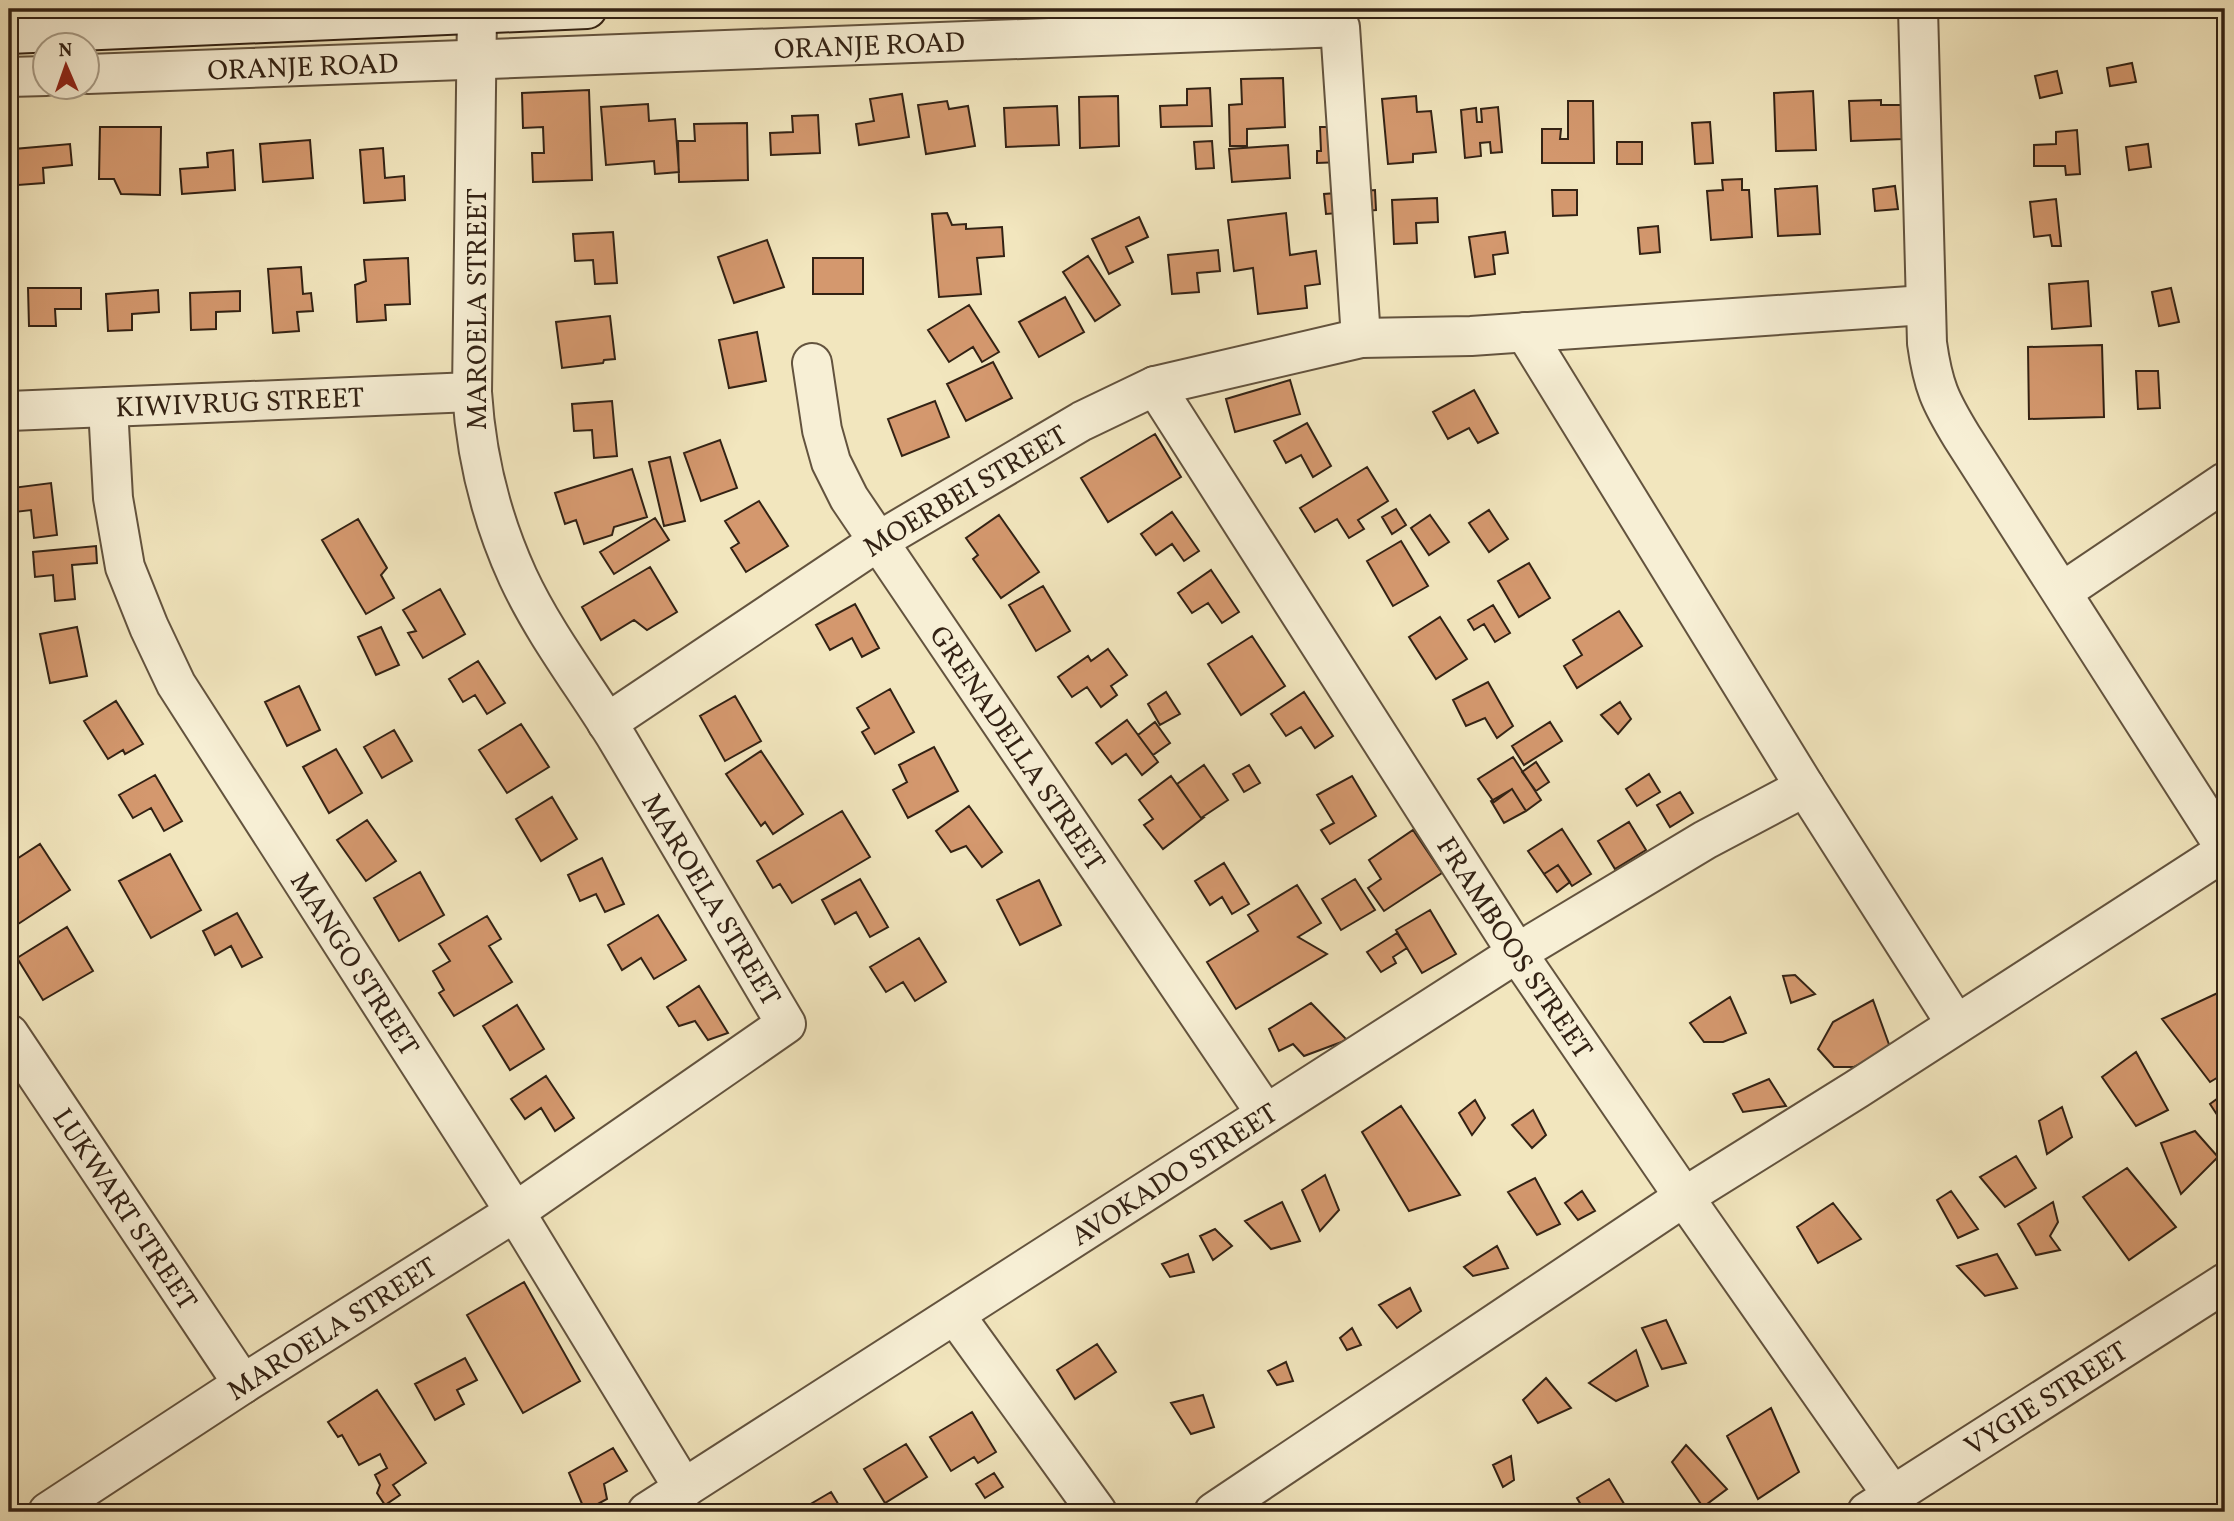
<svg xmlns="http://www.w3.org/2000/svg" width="2234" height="1521" viewBox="0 0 2234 1521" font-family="Vollkorn,serif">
	<rect width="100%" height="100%" fill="#f2e6be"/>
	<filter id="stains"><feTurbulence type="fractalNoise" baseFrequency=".00286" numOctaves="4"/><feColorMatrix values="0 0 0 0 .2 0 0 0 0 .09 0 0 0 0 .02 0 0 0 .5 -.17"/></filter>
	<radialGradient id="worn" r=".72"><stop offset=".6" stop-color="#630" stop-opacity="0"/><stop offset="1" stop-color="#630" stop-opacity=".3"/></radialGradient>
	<!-- building -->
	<path fill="#d4986e" stroke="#332214" stroke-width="2" d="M2132,63L2136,82L2110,86L2107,68Z
		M2057,71L2062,93L2040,98L2035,76Z
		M1283,78L1285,127L1247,129V146H1230L1229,105L1242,104L1241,79Z
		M1210,88L1212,126L1161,127L1160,106L1187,105V89Z
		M589,90L592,180L533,182L532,153H544L543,127L523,128L522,93Z
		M1813,91L1816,150L1776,151L1774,93Z
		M902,94L909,137L859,145L856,124L874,121L870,99Z
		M1118,96L1119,146L1080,148L1079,97Z
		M1416,96L1417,112L1431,111L1436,152L1413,154V162L1388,164L1382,99Z
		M1881,100V105H1902L1903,139L1851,141L1849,101Z
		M947,101L949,109L968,106L975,146L926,154L918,105Z
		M1568,101H1593L1594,163H1542V129H1561L1560,139H1568Z
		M648,104L649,121L675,119L679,172L655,174L654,161L606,165L601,107Z
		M1057,106L1059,145L1006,147L1004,108Z
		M1498,107L1502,152L1491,153L1490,142L1480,143L1481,156L1465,158L1461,110L1476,108L1477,122H1482L1481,109Z
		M818,115L820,153L771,155L770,133L793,132L792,116Z
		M1710,122L1713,163L1695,164L1692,123Z
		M747,123L748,180L679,182L678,141H695L694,124Z
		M100,127H161L160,195L121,194L114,179H99Z
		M1320,127H1337L1368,161L1317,163V151H1321Z
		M2077,130L2080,174L2066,175L2065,166H2034V145L2056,144V132Z
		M310,140L313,178L263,182L260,144Z
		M1212,141L1214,168L1196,169L1194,142Z
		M1617,142H1642V164H1617Z
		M70,144L72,165L43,168L44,183L18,185L14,149Z
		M2148,144L2151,167L2129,170L2126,147Z
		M1288,145L1290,178L1232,182L1229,149Z
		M383,148L385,178L404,176L405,200L364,203L360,150Z
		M233,150L235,190L182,194L180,169L208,167L207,153Z
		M1742,179V190H1749L1752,237L1711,240L1707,191L1723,190L1722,180Z
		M1817,186L1820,234L1778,236L1775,189Z
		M1895,186L1898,209L1875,211L1873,189Z
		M1375,190L1376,210L1326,214L1324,194Z
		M1552,190H1577V215L1553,216Z
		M1437,198L1438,222L1416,223L1417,243L1394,244L1392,200Z
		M2056,199L2061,246H2052L2050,235L2034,237L2030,202Z
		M947,213L952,225L966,224V229L1002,227L1004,256L977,258L981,294L939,297L932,214Z
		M1286,213L1290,255L1316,251L1320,284L1305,286L1307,308L1258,314L1253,268L1234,271L1228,220Z
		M1139,217L1148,237L1126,247L1133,262L1109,274L1092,239Z
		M1658,226L1660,252L1640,254L1638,228Z
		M613,232L617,283L595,284L593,260L575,261L573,234Z
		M1505,232L1508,253L1493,255L1495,274L1475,277L1469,237Z
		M767,240L784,287L734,303L718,257Z
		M1218,250L1220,271L1197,273L1199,292L1172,294L1168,255Z
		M1088,256L1120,305L1095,321L1063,272Z
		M408,258L410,304L385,305L386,320L357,322L355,285L366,281L364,260Z
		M813,258H863V294H813Z
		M301,267L303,294L311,293L313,311L297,312L299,331L273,333L268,269Z
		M2088,281L2091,326L2052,329L2049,284Z
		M28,288H81V309H55L56,326H29Z
		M2171,288L2179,322L2159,326L2152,292Z
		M158,290L159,312L132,314V330L108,331L106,294Z
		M240,291V311L216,312V329L191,330L190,293Z
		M1065,297L1084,332L1039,357L1019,322Z
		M969,305L999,352L982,362L973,347L949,362L928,330Z
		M610,316L615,359L604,360L603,363L562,368L556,322Z
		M757,332L766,381L729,388L719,340Z
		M2102,345L2104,417L2029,419L2028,347Z
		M993,362L1012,398L966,421L947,384Z
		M2136,371H2158L2160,408L2138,409Z
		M1290,380L1300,414L1235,432L1226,399Z
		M1474,390L1498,433L1478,443L1469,428L1448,439L1433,412Z
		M612,401L617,456L594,458L592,430L574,431L572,404Z
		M935,401L949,437L902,456L888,419Z
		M1307,423L1331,466L1313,477L1301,455L1286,463L1274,441Z
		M1155,434L1181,477L1108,522L1081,478Z
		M720,440L737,488L701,501L684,453Z
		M670,457L685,521L664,526L649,462Z
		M1367,467L1388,501L1358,520L1364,529L1349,538L1337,519L1315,532L1300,508Z
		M632,469L647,517L614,527L612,535L584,544L576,520L565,524L555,493Z
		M51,483L57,535L34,538L31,510L15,512L12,488Z
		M759,501L788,546L746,572L731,548L739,543L725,521Z
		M1396,509L1406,525L1392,534L1382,517Z
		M1489,510L1508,539L1489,552L1469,523Z
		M1172,512L1199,551L1184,561L1172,544L1156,555L1141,534Z
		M999,515L1039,572L1001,598L973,559L978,555L966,538Z
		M1430,515L1449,542L1429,555L1411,528Z
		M655,518L669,540L614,574L600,552Z
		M358,519L387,568L381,575L394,598L366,614L322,540Z
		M1401,541L1428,586L1393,606L1367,561Z
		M96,546L97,563L72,565L75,599L55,601L53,575L35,577L33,552Z
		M1529,563L1550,598L1519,617L1498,581Z
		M650,567L677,612L647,630L634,620L601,640L582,607Z
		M1211,570L1239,612L1222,623L1208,603L1192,613L1178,593Z
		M1043,586L1070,631L1036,651L1009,605Z
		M440,589L465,634L423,658L408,633L416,631L403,610Z
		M855,604L879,648L862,657L852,638L830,650L816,625Z
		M1493,605L1510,633L1495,642L1484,624L1474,630L1468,620Z
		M1619,611L1642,646L1577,688L1564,666L1582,655L1573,640Z
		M1440,617L1467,659L1436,679L1409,637Z
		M77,627L87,676L50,683L40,634Z
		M381,627L399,665L376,675L358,637Z
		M1252,636L1285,686L1241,715L1208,664Z
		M1108,649L1127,675L1111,686L1117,695L1101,707L1087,687L1072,697L1058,677L1088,656L1091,661Z
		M478,661L505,703L487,714L475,695L463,702L449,679Z
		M1488,682L1513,726L1497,738L1485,718L1466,726L1453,700Z
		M299,686L320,730L287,746L265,702Z
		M890,689L914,732L875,754L862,732L869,728L857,708Z
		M1166,692L1180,714L1160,725L1148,704Z
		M1304,692L1333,736L1315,748L1301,727L1286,736L1271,714Z
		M735,696L761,741L725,761L700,716Z
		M116,701L143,744L125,754L123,750L108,759L84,721Z
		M1620,702L1631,719L1618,734L1601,715Z
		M1127,720L1158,762L1142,775L1126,754L1112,764L1096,743Z
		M1155,722L1170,743L1153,755L1138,735Z
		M1550,722L1562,741L1524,765L1512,746Z
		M521,724L549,767L507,793L479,750Z
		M394,730L412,761L382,778L364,747Z
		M934,747L958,791L908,818L893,790L907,782L899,765Z
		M336,749L362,793L329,813L303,767Z
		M761,751L803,814L773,834L765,822L761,826L726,774Z
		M1513,757L1541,800L1526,811L1512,789L1494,802L1478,779Z
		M1536,762L1549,782L1536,791L1522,772Z
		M1204,765L1228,800L1201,818L1177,784Z
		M1249,765L1260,783L1244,792L1233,774Z
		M1649,774L1660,792L1637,806L1626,789Z
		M155,775L182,821L164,831L151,808L133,818L119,795Z
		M1171,776L1201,818H1203L1163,849L1144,825L1153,819L1139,800Z
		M1352,776L1376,816L1330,844L1321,830L1334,823L1317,795Z
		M1512,789L1526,811L1504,823L1491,801Z
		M1680,792L1693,813L1670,827L1657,805Z
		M552,797L577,839L541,861L516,819Z
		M969,806L1002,852L982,867L966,846L951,852L936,831Z
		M842,811L870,857L792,903L780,884L773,888L757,861Z
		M367,820L396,861L366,881L337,840Z
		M1629,822L1646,850L1615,869L1598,841Z
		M1562,829L1591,874L1572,886L1558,865L1544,874L1528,851Z
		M1413,830L1442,873L1384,911L1368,888L1381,879L1369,860Z
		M40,844L70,890L9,930V864Z
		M170,854L201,910L151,938L119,881Z
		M602,858L624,904L605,912L596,894L580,901L568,875Z
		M1224,863L1249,904L1232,914L1222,897L1210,905L1195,881Z
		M1558,865L1570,882L1557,892L1544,874Z
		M420,872L444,915L399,941L374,898Z
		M860,879L888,927L870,937L856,912L835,924L822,900Z
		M1355,879L1375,910L1341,930L1322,899Z
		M1039,880L1061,925L1020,945L997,900Z
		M1297,885L1321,923L1298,937L1327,954L1236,1009L1207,962L1258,931L1248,915Z
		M1430,910L1456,954L1422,973L1396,930Z
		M237,913L262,957L242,967L231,946L215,955L203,931Z
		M658,915L686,960L654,979L641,958L622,970L608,945Z
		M487,916L501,939L489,946L512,982L454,1016L439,993L444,990L433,971L450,961L439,944Z
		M67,927L93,971L43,1000L17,958Z
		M1397,933L1407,948L1393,957L1396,963L1381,972L1367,952Z
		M919,938L946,982L915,1001L903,982L886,992L870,967Z
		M1795,975L1815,994L1791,1003L1783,976Z
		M699,986L728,1033L708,1040L695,1021L679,1026L667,1007Z
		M2222,991L2225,1000V1073L2210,1082L2162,1019Z
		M1730,997L1746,1033L1723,1042H1704L1690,1023Z
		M1873,1000L1891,1050L1854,1067H1834L1818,1049L1833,1022Z
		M1311,1003L1347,1040L1304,1056L1293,1044L1279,1051L1269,1029Z
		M517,1005L544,1049L510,1070L483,1026Z
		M2136,1052L2168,1110L2136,1126L2102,1077Z
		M546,1076L574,1118L555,1131L541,1108L525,1119L511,1099Z
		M1769,1079L1786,1106L1743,1112L1733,1094Z
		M2225,1093V1127L2210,1104Z
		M1475,1100L1485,1118L1472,1135L1459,1113Z
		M1401,1106L1460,1195L1409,1211L1362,1132Z
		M2062,1107L2072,1137L2047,1154L2039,1121Z
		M1533,1110L1546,1135L1532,1148L1512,1125Z
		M2195,1131L2218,1157L2181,1194L2161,1143Z
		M2016,1156L2036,1188L2005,1207L1980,1177Z
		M2127,1168L2176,1227L2129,1260L2083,1197Z
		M1325,1175L1339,1210L1320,1231L1302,1190Z
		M1535,1178L1560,1224L1537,1235L1508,1192Z
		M1582,1191L1595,1211L1578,1220L1565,1203Z
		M1951,1191L1978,1229L1958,1238L1937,1200Z
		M1282,1202L1300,1241L1271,1249L1245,1221Z
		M2053,1202L2058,1222L2050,1236L2060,1250L2036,1255L2018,1224Z
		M1833,1203L1861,1239L1818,1263L1797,1227Z
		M1215,1229L1232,1246L1213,1260L1200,1236Z
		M1497,1246L1508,1268L1473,1276L1464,1267Z
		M1188,1254L1194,1272L1170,1277L1162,1264Z
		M1997,1254L2017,1288L1985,1296L1957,1266Z
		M524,1282L580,1381L523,1413L467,1315Z
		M1410,1288L1421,1311L1397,1328L1379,1305Z
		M1666,1320L1686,1363L1662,1369L1642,1328Z
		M1352,1328L1361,1345L1347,1350L1340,1338Z
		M1097,1344L1116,1372L1075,1399L1057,1370Z
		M1636,1350L1648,1386L1616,1401L1589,1383Z
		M465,1358L477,1380L457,1390L464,1404L435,1420L415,1384Z
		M1286,1362L1293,1381L1277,1385L1268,1371Z
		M1546,1378L1571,1408L1538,1423L1523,1400Z
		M377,1390L426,1463L393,1485L400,1495L385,1505L377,1493L380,1485L375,1475L387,1468L380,1454L359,1465L342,1435L338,1437L328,1422Z
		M1203,1395L1214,1427L1191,1434L1171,1403Z
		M1771,1408L1799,1472L1758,1499L1727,1436Z
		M972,1412L996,1452L978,1463L974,1457L951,1471L930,1437Z
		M906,1444L927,1477L885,1503L864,1469Z
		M1686,1445L1727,1489L1703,1507L1672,1462Z
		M613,1448L627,1471L604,1484L607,1499L585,1511L569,1473Z
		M1511,1456L1514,1480L1503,1487L1493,1465Z
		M994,1473L1003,1487L985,1498L976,1484Z
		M1609,1479L1629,1512H1585L1577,1498Z
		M831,1492L843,1512H797Z"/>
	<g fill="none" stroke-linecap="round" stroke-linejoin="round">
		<defs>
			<g id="street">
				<path d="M1918,9L1927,343C1933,386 1940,401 1962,437L2225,848"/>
				<path id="s1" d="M88,74L1340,27L1361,338"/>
				<path d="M9,77L46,76"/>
				<path d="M1525,332L1805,787L1956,1024"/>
				<path id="s2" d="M812,363L822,430L831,462L849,498L1266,1114"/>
				<path id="s3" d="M1155,386L1517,953L1684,1197L1893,1496"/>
				<path id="s4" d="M108,407L113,498L125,567L149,627L176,684L515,1212L684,1489"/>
				<path id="s5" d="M9,411L472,392"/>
				<path d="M2062,592L2225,482"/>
				<path id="s6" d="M607,723L877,542L1082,421L1155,386L1361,338L1471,336L1925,305"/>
				<path id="s7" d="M9,1034L243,1384"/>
				<path d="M955,1315L1097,1512"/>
				<path id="s8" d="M48,1512L243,1384L515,1212L786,1024C730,930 674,835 618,740C585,686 545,635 518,577C491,518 476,456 472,392L477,14"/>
				<path id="s9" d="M647,1512L1517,953L1705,840L1805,787"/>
				<path d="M1214,1512L1684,1197L1857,1089L2225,851"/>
				<path id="s10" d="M1867,1512L2225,1283"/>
			</g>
			<path id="secondary" d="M9,34L587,9"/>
		</defs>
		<!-- street casing -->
		<use href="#street" stroke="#63533e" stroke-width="42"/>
		<!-- secondary casing -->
		<use href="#secondary" stroke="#332214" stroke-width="42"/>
		<!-- street -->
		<use href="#street" stroke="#f7efd5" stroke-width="38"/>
		<!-- secondary -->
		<use href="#secondary" stroke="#f7efd5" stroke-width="38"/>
	</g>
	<g text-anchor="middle" stroke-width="6" stroke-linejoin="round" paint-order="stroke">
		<!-- street labels -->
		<g font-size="28" fill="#332214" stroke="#f7efd5">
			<text dy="10" stroke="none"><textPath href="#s1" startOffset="782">ORANJE ROAD</textPath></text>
			<text dy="10" stroke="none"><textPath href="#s1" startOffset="215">ORANJE ROAD</textPath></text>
			<text transform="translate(476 309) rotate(-90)" y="10">MAROELA STREET</text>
			<text dy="10" stroke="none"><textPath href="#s5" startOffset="231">KIWIVRUG STREET</textPath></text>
			<text dy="10" stroke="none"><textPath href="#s6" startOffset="427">MOERBEI STREET</textPath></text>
			<text dy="10" stroke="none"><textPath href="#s2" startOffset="443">GRENADELLA STREET</textPath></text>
			<text transform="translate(712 899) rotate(59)" y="10">MAROELA STREET</text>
			<text dy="10" stroke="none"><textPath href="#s3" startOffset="667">FRAMBOOS STREET</textPath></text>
			<text dy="10" stroke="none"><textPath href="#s4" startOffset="621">MANGO STREET</textPath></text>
			<text dy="10" stroke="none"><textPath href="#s9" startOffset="626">AVOKADO STREET</textPath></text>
			<text dy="10" stroke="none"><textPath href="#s7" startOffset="210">LUKWART STREET</textPath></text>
			<text dy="10" stroke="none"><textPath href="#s8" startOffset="338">MAROELA STREET</textPath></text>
			<text dy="10" stroke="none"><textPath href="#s10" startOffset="212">VYGIE STREET</textPath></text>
		</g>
	</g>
	<!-- margin -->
	<rect width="2234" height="1521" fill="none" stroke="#f2e6be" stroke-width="35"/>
	<rect x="10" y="10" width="2213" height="1500" fill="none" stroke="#332214" stroke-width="3.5"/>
	<rect x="18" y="18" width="2199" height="1486" fill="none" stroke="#332214" stroke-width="2"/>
	<!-- north arrow -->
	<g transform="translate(66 66) rotate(358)"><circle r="33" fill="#f7efd5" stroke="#a99d88" stroke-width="2"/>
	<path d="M0-5L12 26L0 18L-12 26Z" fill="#8f2418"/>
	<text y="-10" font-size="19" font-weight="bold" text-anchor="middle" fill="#332214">N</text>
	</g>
	<rect width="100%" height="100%" filter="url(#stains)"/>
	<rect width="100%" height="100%" fill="url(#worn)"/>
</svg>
